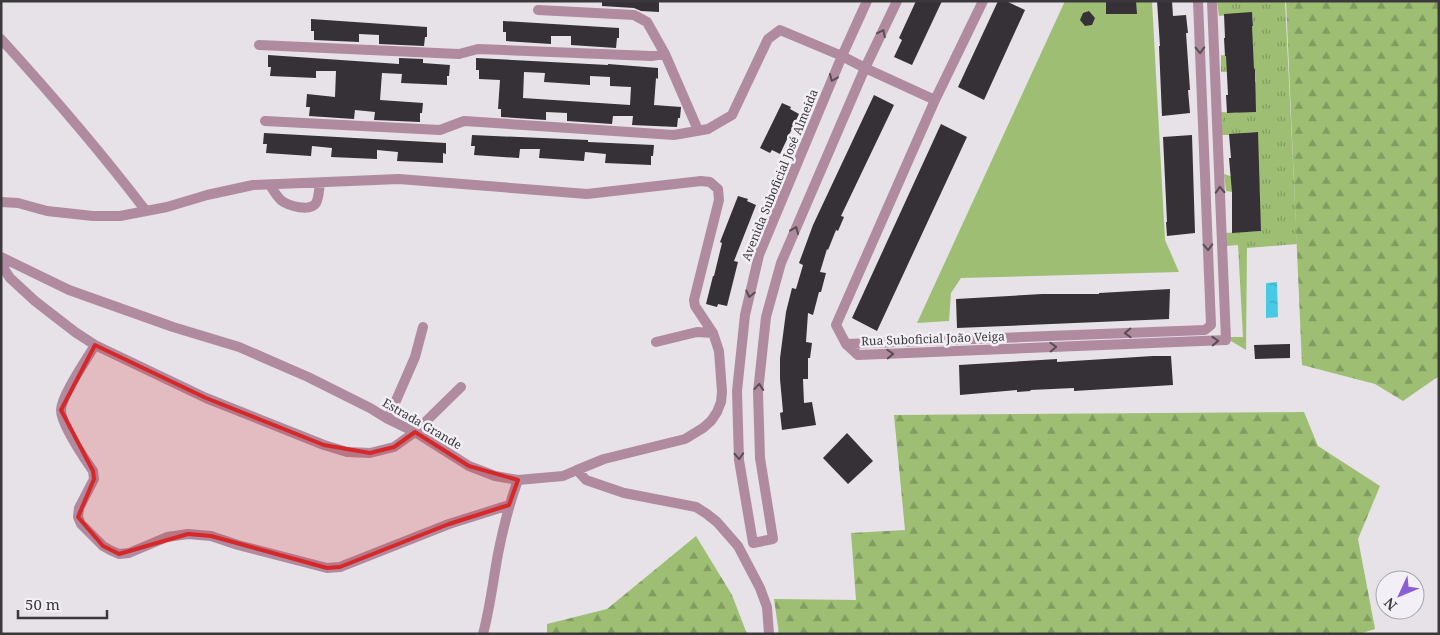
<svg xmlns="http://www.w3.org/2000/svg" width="1440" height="635" viewBox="0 0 1440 635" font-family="'Noto Serif',serif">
	<defs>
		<pattern id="grass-tufts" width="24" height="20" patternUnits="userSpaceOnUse" patternTransform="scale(1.25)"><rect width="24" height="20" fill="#9ebf73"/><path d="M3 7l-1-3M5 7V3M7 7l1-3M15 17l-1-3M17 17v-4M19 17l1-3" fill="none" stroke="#829c60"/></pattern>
		<pattern id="forest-firs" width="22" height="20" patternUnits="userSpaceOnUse" patternTransform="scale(1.25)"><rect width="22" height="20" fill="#9ebf73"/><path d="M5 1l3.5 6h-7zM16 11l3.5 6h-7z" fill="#829c60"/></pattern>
		<pattern id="water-ripples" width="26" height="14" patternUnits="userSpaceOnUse" patternTransform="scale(1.25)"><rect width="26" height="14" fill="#48c9e4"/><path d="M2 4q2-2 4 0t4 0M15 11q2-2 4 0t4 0" fill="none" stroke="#3da4ba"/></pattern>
	</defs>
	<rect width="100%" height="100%" fill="#e6e2e8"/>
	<!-- grass -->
	<path fill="url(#grass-tufts)" d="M1217,1H1285L1297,244L1247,248L1246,350L1231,341L1230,337H1243L1238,245L1226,246L1225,233L1242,232L1247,227V232L1261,231L1260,219L1253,203L1260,202V189L1232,191V192L1226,191L1224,174L1230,176H1239L1257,132L1243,133V139L1229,135H1222L1221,112L1237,113L1248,84L1256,82L1255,70L1221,72V55L1234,56L1245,26L1253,25L1252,13L1219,16Z"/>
	<!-- forest -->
	<path fill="url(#forest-firs)" d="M1286,1H1439V376L1403,401L1375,384L1302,365Z
		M1304,412L1318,446L1380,486L1358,539L1375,629L1359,634H779L774,599L856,600L851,533L905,530L894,415Z
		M696,536L732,595L747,634H547V624L607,609Z"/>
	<!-- pitch -->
	<path fill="#9ebf73" d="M1065,1H1152L1165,240L1179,272L961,278L951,293L949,321L917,323Z"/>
	<!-- water -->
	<path fill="url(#water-ripples)" d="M1277,282L1278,317L1266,318V283Z"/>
	<!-- building -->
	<path fill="#363136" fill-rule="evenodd" d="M602,1H659V12L641,11L634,8L602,6Z
		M916,1H942L912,65L894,57L902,40L899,38Z
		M998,1H1006L1025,10L984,100L958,87Z
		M1106,1H1136L1137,14H1106Z
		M1157,1H1172L1173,16L1186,15L1188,33H1186L1190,90H1188L1190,113L1162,116L1159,46H1160Z
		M1089,11L1095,18L1092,25L1085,26L1080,20L1083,13Z
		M1252,12L1253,26H1252L1254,69H1255L1256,112L1227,113L1226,95H1228L1226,56H1225L1224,38H1225L1224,14Z
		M311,19L427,27V37H425L424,46L379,44V35L359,34V42L314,40V31H311Z
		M503,21L619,28V38H617L616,48L571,45V36H551V44L506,41V32H503Z
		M268,55L399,64V58L423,59V63L450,65L449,76H447V85L401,83L402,74L382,73L380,100L423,103L422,113H420V122L374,120L375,112L355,110L354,119L309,116L310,107H306L307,94L335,97L336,71H316V78L270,76L271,67H268Z
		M476,58L608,65V64L658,68V79L656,78L654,105L681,107L680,118H678L677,127L632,125L633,116H613L612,124L567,121V113L546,112V120L501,117V109H498L500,80L479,79V70H476ZM524,72L545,73L544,82L590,85V76L610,77V86L631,87L630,105L523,98Z
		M874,95L894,105L841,216L844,217L838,231L836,230L828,250L827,249L820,272L826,273L821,292H819L813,315L808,313L806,342L812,343L810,358H808V379H803L804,403L812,402L816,425L782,430L780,413L783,412L780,379V358L786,312L792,288L796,289L803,265L799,263L813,225Z
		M782,103L791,107L790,109L799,114L780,154L772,150L770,153L760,148Z
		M941,124L967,137L877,331L852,318Z
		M1258,132L1261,231L1232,233V192L1229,158H1231L1229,134Z
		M264,133L446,143V154L443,153V163L397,161L398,152L377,150V159L331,157L332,148L312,146L311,156L266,153L267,144H263Z
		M472,135L588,140V142L654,145L653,156H651V165L605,163L606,154L585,152L584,161L539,158L540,149H520L519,158L474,155L475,146H471Z
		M1192,135L1195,233L1167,236L1166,222H1167L1163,137Z
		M738,196L748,199L747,201L756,205L734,261L738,262L727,306L718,304L717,307L706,304L713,276H714L722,243L720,242Z
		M1170,289L1169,319L957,328L956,299L1042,294H1099V293Z
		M1290,344V358L1255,359L1254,345Z
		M1153,356H1171L1173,385L1074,391V388L1030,390L1031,391L1017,392V390L960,395L959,365L1057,359V362Z
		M847,433L873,461L848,484L823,458Z"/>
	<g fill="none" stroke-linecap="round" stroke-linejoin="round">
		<!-- street -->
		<path stroke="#b08b9f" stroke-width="10" d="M867,1L842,56L759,255L745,315L737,391L739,460L753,543L773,539L760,458L758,392L766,317L781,263L865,68L897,1
			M983,1L935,100L836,325L846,344L858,355L1226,340L1212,1
			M538,10L634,15L647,22L665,54L698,130
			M1,39C52,95 101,152 146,211
			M259,45L459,54L478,49L651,56L665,54
			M265,121L440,130L464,121L674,135L708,129L732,115L768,39L780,30L842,56L865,68L935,100
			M270,185C273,190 277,197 282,201C289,206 310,212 316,203C319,198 319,189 320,183
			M1,202L18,203L47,211L93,216H120L167,207L207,195L253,185L399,179L587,194L701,181L710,182L718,189L719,200L694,300L695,306L713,333L719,351L722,392L721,402L717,412L711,421L703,428L685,439L604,459L577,470
			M1,257L69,290L173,327L239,347L308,377L370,408L388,419L415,432L469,466L495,476L518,480L563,476L577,470L586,480L624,493L696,507L707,514L717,522L738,546L760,588L767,607L769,634
			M1,264L10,278L35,301L75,332L95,345L206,398L324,445L347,452L370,453L394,447L415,432L461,387
			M656,342L697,332L713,333
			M846,344L1205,330L1211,325L1198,1
			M95,345C87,359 61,396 61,410C61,425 84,458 93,471L94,479L79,508L78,517L81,524L103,546L110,550L119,554L129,553L167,537L188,534L211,536L238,545L327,568L340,567L449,524L509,505
			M388,419L415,357L423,327
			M483,634C490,608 493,581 498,554C503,529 509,504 518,480"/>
	</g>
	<!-- one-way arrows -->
	<defs><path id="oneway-chevron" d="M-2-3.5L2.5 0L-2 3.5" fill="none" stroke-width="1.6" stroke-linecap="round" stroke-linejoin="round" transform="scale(1.25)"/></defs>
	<g stroke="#584e54">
		<use href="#oneway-chevron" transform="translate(882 33) rotate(-65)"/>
		<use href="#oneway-chevron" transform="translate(1200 50) rotate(88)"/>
		<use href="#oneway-chevron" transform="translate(833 78) rotate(113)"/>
		<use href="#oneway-chevron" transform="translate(1220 190) rotate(-93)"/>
		<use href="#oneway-chevron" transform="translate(795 230) rotate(-67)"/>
		<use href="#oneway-chevron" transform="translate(1208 247) rotate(88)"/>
		<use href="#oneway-chevron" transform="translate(750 294) rotate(103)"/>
		<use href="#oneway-chevron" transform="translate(1128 333) rotate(178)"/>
		<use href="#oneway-chevron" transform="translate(1215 341) rotate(-2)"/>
		<use href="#oneway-chevron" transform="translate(1053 347) rotate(-2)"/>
		<use href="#oneway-chevron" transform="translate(890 354) rotate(-2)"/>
		<use href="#oneway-chevron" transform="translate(759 387) rotate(-85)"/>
		<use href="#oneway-chevron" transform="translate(739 456) rotate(87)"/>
	</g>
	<!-- marked area -->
	<path fill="#d62828" fill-opacity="0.2" stroke="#d62828" stroke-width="4" stroke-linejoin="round" d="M95,345L206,398L324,445L370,453L394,447L415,432L469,466L518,480L509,505L449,524L340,567L327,568L211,536L188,534L119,554L103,546L78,517L94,479L93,471L61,410Z"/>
	<g text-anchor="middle" stroke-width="5" stroke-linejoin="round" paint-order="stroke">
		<!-- street labels -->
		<g font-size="12" fill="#3b393b" stroke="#f3eff6">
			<text transform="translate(780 175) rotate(-68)" y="4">Avenida Suboficial José Almeida</text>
			<text transform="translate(933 339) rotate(-2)" y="4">Rua Suboficial João Veiga</text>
			<text transform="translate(422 424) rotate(30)" y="4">Estrada Grande</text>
		</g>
	</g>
	<!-- border -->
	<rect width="1440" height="635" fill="none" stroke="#3b393b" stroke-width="5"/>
	<!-- north arrow -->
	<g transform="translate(1400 595) rotate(226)"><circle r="24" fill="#f3eff6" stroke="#a9a6ab"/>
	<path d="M0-4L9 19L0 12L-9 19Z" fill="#8b5dd7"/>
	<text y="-8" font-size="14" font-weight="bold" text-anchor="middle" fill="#3b393b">N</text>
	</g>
	<!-- scale -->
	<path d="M18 610v8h89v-8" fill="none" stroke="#3b393b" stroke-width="2.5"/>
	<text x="25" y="610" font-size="15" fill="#3b393b" stroke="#f3eff6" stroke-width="4" paint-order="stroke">50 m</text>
</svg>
